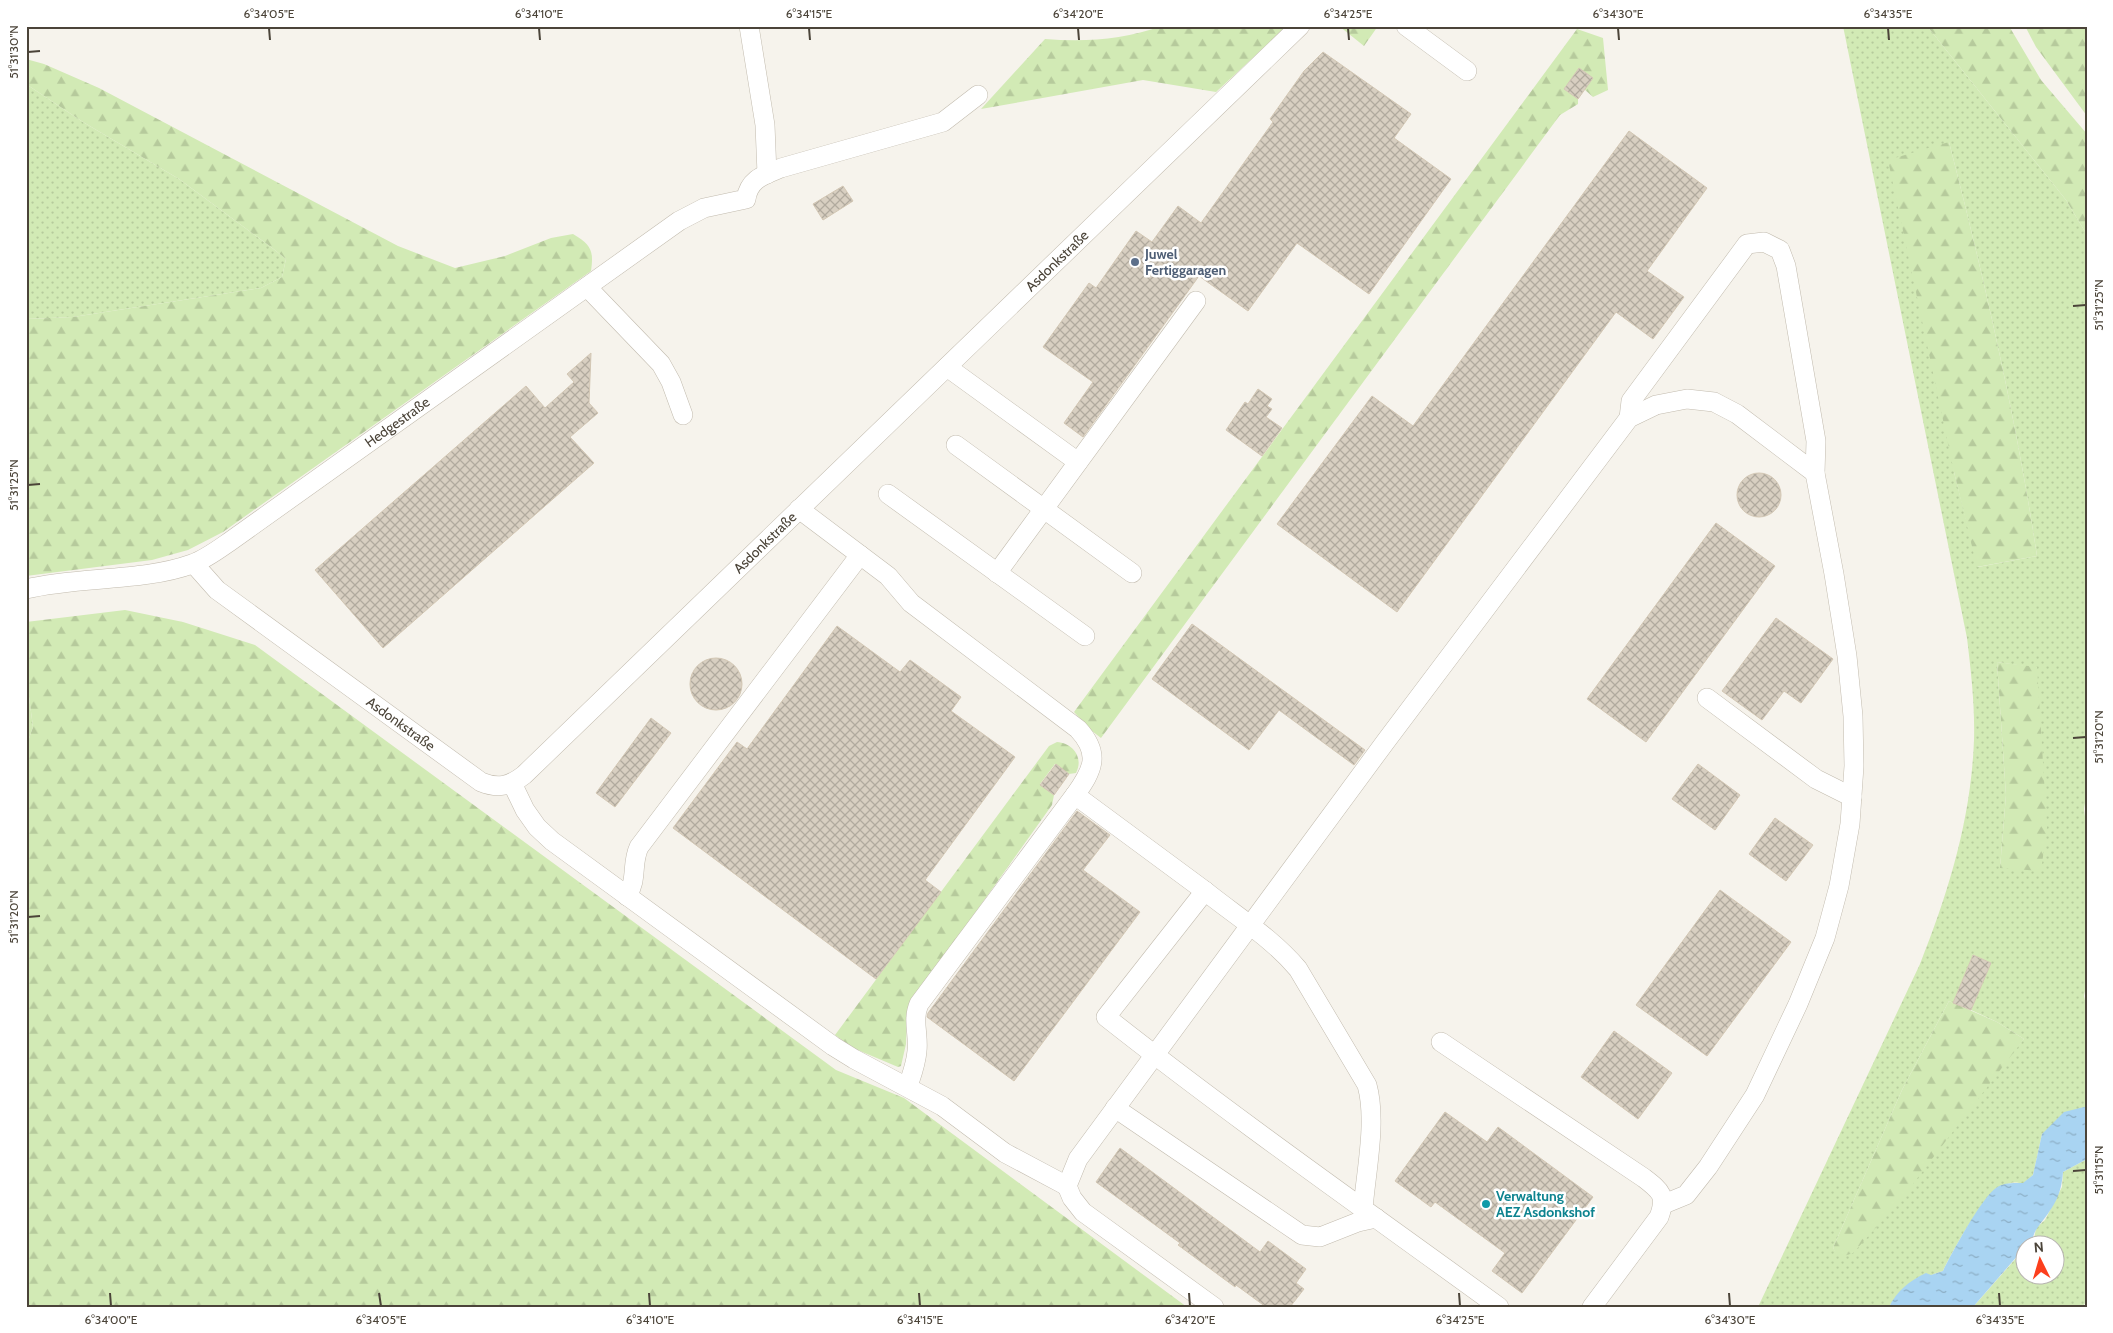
<svg xmlns="http://www.w3.org/2000/svg" width="2113" height="1333" viewBox="0 0 2113 1333" font-family="Cabin,sans-serif">
	<defs>
		<pattern id="grass-dots" width="8" height="8" patternUnits="userSpaceOnUse" patternTransform="scale(1.25)"><rect width="8" height="8" fill="#d2eab5"/><path d="M2 2h.1M6 6h.1" fill="none" stroke="#b6ca9c" stroke-width="1.8" stroke-linecap="round"/></pattern>
		<pattern id="forest-firs" width="22" height="20" patternUnits="userSpaceOnUse" patternTransform="scale(1.25)"><rect width="22" height="20" fill="#d2eab5"/><path d="M5 1l3.5 6h-7zM16 11l3.5 6h-7z" fill="#b6ca9c"/></pattern>
		<pattern id="water-ripples" width="26" height="14" patternUnits="userSpaceOnUse" patternTransform="scale(1.25)"><rect width="26" height="14" fill="#a9d4f2"/><path d="M2 4q2-2 4 0t4 0M15 11q2-2 4 0t4 0" fill="none" stroke="#8caec5"/></pattern>
		<pattern id="building-cross-hatch" width="8" height="8" patternUnits="userSpaceOnUse" patternTransform="scale(1.25)"><rect width="8" height="8" fill="#d8cfc1"/><path d="M0 0l8 8M0 8l8-8" fill="none" stroke="#b1aa9e"/></pattern>
	</defs>
	<rect width="100%" height="100%" fill="#f6f3ec"/>
	<!-- grass -->
	<path fill="url(#grass-dots)" fill-rule="evenodd" d="M1843,26H1927L2066,200L2087,235V791L2084,809L2087,832V981L2084,996L2087,1009V1107H2084L2042,1134L2033,1175L2023,1184C2020,1183 2015,1182 2011,1183C1986,1187 1954,1249 1943,1271C1926,1276 1897,1291 1889,1307H1758L1920,964C1949,891 1971,819 1974,740C1975,706 1971,671 1967,638ZM1949,142C1984,278 2016,417 2037,556L1978,567L1954,472ZM1997,662L2037,668L2000,868L2006,795ZM1973,955L1991,963L1971,1010L1997,1022L2024,1039L1838,1255L1833,1248L1902,1090L1949,1001L1953,1003Z
		M26,84L83,122L179,179L271,247L286,259L282,277L261,288L73,317L26,319Z
		M26,674L33,727L26,747Z
		M2087,1159V1301L2082,1307H1973L2025,1248L2026,1276H2056V1246L2027,1245L2034,1239L2036,1228L2045,1220L2062,1187L2063,1172Z"/>
	<!-- forest -->
	<path fill="url(#forest-firs)" d="M1162,26H1287L1216,92L1143,80L981,109L1045,39C1085,42 1123,40 1162,26Z
		M1339,26H1378L1364,46Z
		M1927,26H2009L2041,80L2087,134V235L2066,200Z
		M2025,26H2087V116L2036,47Z
		M1577,29L1603,38L1608,90L1593,97L1584,89L1593,78L1579,68L1564,89L1578,99V104L1560,115L1101,738L1092,731L1074,712Z
		M26,59L44,64L99,88L398,246L455,268L505,256L551,238L573,234C591,245 594,250 591,271L223,532L188,550L152,560L26,576V319L73,317L261,288L282,277L286,259L271,247L179,179L83,122L26,84Z
		M1949,142C1984,278 2016,417 2037,556L1977,567L1954,472L1888,160Z
		M125,610L183,622L255,645L836,1070L904,1098L1187,1307H26V747L33,727L26,674V622Z
		M1997,662L2037,667L2047,827L2041,871L2000,868L2006,795Z
		M1057,742C1073,743 1084,758 1076,773L1069,774L1055,764L1040,784L1054,795L1052,805L910,1004L907,1015L906,1044L901,1066L898,1067L853,1048L835,1035L1049,746Z
		M1949,1001L1997,1022L2024,1039L1899,1202L1853,1253L1844,1256L1837,1255L1833,1248L1902,1090Z"/>
	<!-- water -->
	<path fill="url(#water-ripples)" d="M2084,1107H2087V1159L2063,1172C2061,1198 2053,1207 2038,1227C2032,1234 2034,1242 2026,1246L1973,1307H1889C1897,1291 1909,1281 1926,1273L1931,1275L1943,1271C1951,1254 1982,1197 1996,1188C2004,1182 2014,1183 2023,1183L2033,1175L2042,1134L2064,1112Z"/>
	<!-- building -->
	<path fill="url(#building-cross-hatch)" stroke="#d3c7b4" d="M1323,52L1411,114L1394,138L1451,179L1369,294L1297,243L1248,311L1199,276L1083,437L1064,423L1093,382L1043,347L1089,283L1096,288L1136,231L1152,242L1178,206L1201,223L1273,122L1270,119L1304,71Z
		M1579,68L1593,78L1578,99L1564,89Z
		M1629,131L1707,188L1647,271L1684,297L1653,339L1616,312L1397,612L1277,524L1372,396L1413,426Z
		M843,186L853,201L823,220L813,204Z
		M591,353L589,403L598,413L570,437L594,463L383,648L315,570L526,386L545,408L574,382L567,374Z
		M1258,389L1272,399L1267,406L1272,409L1266,417L1282,428L1262,456L1226,430L1245,402L1248,404Z
		M1737 495a22 22 0 1 1 44 0a22 22 0 1 1-44 0Z
		M1716,523L1775,566L1646,742L1587,699Z
		M1776,618L1833,659L1801,703L1784,691L1762,720L1722,691Z
		M1192,624L1365,750L1354,765L1279,710L1249,750L1152,679Z
		M837,626L900,672L910,660L961,697L951,711L1015,757L925,880L941,892L876,979L673,828L737,742L747,749Z
		M690 684a26 26 0 1 1 52 0a26 26 0 1 1-52 0Z
		M651,718L671,733L615,807L596,793Z
		M1056,764L1069,774L1054,795L1040,785Z
		M1698,764L1740,795L1715,830L1672,799Z
		M1077,811L1110,835L1083,870L1140,912L1014,1081L927,1017L928,1013Z
		M1775,818L1813,845L1786,881L1749,854Z
		M1720,890L1791,942L1707,1056L1636,1005Z
		M1973,955L1991,963L1971,1010L1953,1003Z
		M1614,1031L1672,1073L1638,1119L1581,1077Z
		M1445,1112L1487,1142L1498,1127L1593,1197L1522,1293L1492,1271L1505,1253L1435,1202L1431,1207L1395,1181Z
		M1120,1148L1260,1252L1268,1241L1306,1269L1296,1283L1304,1289L1290,1307H1266L1236,1285L1235,1287L1178,1245L1180,1243L1096,1182Z"/>
	<g fill="none" stroke-linecap="round" stroke-linejoin="round">
		<defs>
			<g id="minor">
				<path d="M749,26L765,125L767,174"/>
				<path d="M1406,26L1467,71"/>
				<path d="M587,287L661,364L671,382L683,415"/>
				<path d="M947,367L1078,462"/>
				<path d="M1629,418L1631,401L1747,244L1764,242L1780,250L1786,266L1816,441L1815,473L1834,574L1847,656L1853,716L1854,766L1850,824L1839,886L1825,938L1798,1004L1755,1095L1708,1167L1686,1195L1664,1204"/>
				<path d="M956,445L1132,573"/>
				<path d="M888,494L1085,636"/>
				<path d="M799,509L888,576L911,603L1078,729C1101,754 1093,770 1075,795"/>
				<path id="s1" d="M194,564L217,590L481,782C498,789 510,786 524,775L1300,26"/>
				<path d="M997,573L1196,301"/>
				<path id="s2" d="M26,589C80,576 142,582 192,564C206,559 219,549 232,540L679,221L704,208L746,199C749,179 764,175 781,168L943,122L978,95"/>
				<path d="M1707,698L1816,779L1852,797"/>
				<path d="M512,783L525,810L537,827L552,841L833,1046L854,1059L942,1106L1005,1153L1067,1186"/>
				<path d="M627,896C638,879 631,864 639,847L860,555"/>
				<path d="M1441,1042L1644,1178C1661,1191 1667,1196 1659,1217L1592,1307"/>
				<path d="M908,1086C912,1074 916,1064 917,1051C919,1035 912,1020 919,1004L1075,795L1205,891"/>
				<path d="M1115,1108L1302,1235L1320,1237L1358,1222L1376,1218"/>
				<path d="M1363,1209C1366,1171 1377,1121 1367,1085L1298,969C1272,938 1236,916 1205,891L1106,1017C1234,1118 1367,1211 1499,1307"/>
				<path d="M1214,1307L1083,1212L1072,1198L1067,1186L1078,1159L1386,741L1629,418L1656,405L1687,399L1714,402L1737,414L1815,473"/>
			</g>
		</defs>
		<!-- minor casing -->
		<use href="#minor" stroke="#c2bbae" stroke-width="20"/>
		<!-- minor -->
		<use href="#minor" stroke="#fff" stroke-width="19"/>
	</g>
	<!-- ticks -->
	<path fill="none" stroke="#4b4439" stroke-width="2" d="M269,28L270,40M539,28L540,40M809,28L810,40M1078,28L1079,40M1348,28L1349,40M1618,28L1619,40M1888,28L1889,40M28,52L40,51M2073,306L2086,305M28,485L40,484M2073,738L2086,737M28,917L40,916M2073,1171L2086,1170M110,1293L111,1306M379,1293L381,1306M649,1293L650,1306M919,1293L920,1306M1189,1293L1190,1306M1459,1293L1460,1306M1729,1293L1730,1306M1999,1293L2000,1306"/>
	<!-- markers -->
	<circle fill="#5c6f8a" stroke="#fff" stroke-width="2" cx="1135" cy="262" r="5"/>
	<circle fill="#0f9aa8" stroke="#fff" stroke-width="2" cx="1486" cy="1204" r="5"/>
	<g text-anchor="middle" stroke-width="5" stroke-linejoin="round" paint-order="stroke">
		<!-- service labels -->
		<g font-size="14" font-weight="bold" fill="#4e5e75" stroke="#fff" text-anchor="start">
			<text x="1145" y="259">Juwel<tspan x="1145" dy="16">Fertiggaragen</tspan></text>
		</g>
		<!-- street labels -->
		<g font-size="14" fill="#4b4439" stroke="#fff">
			<text dy="5" stroke="none"><textPath href="#s1" startOffset="1148">Asdonkstraße</textPath></text>
			<text dy="5" stroke="none"><textPath href="#s2" startOffset="418">Hedgestraße</textPath></text>
			<text dy="5" stroke="none"><textPath href="#s1" startOffset="742">Asdonkstraße</textPath></text>
			<text dy="5" stroke="none"><textPath href="#s1" startOffset="262">Asdonkstraße</textPath></text>
		</g>
		<!-- culture labels -->
		<g font-size="14" font-weight="bold" fill="#0d838f" stroke="#fff" text-anchor="start">
			<text x="1496" y="1201">Verwaltung<tspan x="1496" dy="16">AEZ Asdonkshof</tspan></text>
		</g>
	</g>
	<!-- border -->
	<rect width="2113" height="1333" fill="none" stroke="#ffffff" stroke-width="55"/>
	<!-- north arrow -->
	<g transform="translate(2040 1260) rotate(355)"><circle r="24" fill="#ffffff" stroke="#b7b4b0"/>
	<path d="M0-4L9 19L0 12L-9 19Z" fill="#fc3f1d"/>
	<text y="-8" font-size="14" font-weight="bold" text-anchor="middle" fill="#4b4439">N</text>
	</g>
	<rect x="28" y="28" width="2058" height="1278" fill="none" stroke="#4b4439" stroke-width="2"/>
	<g font-size="12" text-anchor="middle" fill="#4b4439">
		<text x="269" y="18">6°34'05"E</text>
		<text x="539" y="18">6°34'10"E</text>
		<text x="809" y="18">6°34'15"E</text>
		<text x="1078" y="18">6°34'20"E</text>
		<text x="1348" y="18">6°34'25"E</text>
		<text x="1618" y="18">6°34'30"E</text>
		<text x="1888" y="18">6°34'35"E</text>
		<text transform="translate(14 52) rotate(-90)" y="4">51°31'30"N</text>
		<text transform="translate(2099 305) rotate(-90)" y="4">51°31'25"N</text>
		<text transform="translate(14 485) rotate(-90)" y="4">51°31'25"N</text>
		<text transform="translate(2099 737) rotate(-90)" y="4">51°31'20"N</text>
		<text transform="translate(14 917) rotate(-90)" y="4">51°31'20"N</text>
		<text transform="translate(2099 1170) rotate(-90)" y="4">51°31'15"N</text>
		<text x="111" y="1324">6°34'00"E</text>
		<text x="381" y="1324">6°34'05"E</text>
		<text x="650" y="1324">6°34'10"E</text>
		<text x="920" y="1324">6°34'15"E</text>
		<text x="1190" y="1324">6°34'20"E</text>
		<text x="1460" y="1324">6°34'25"E</text>
		<text x="1730" y="1324">6°34'30"E</text>
		<text x="2000" y="1324">6°34'35"E</text>
	</g>
</svg>
